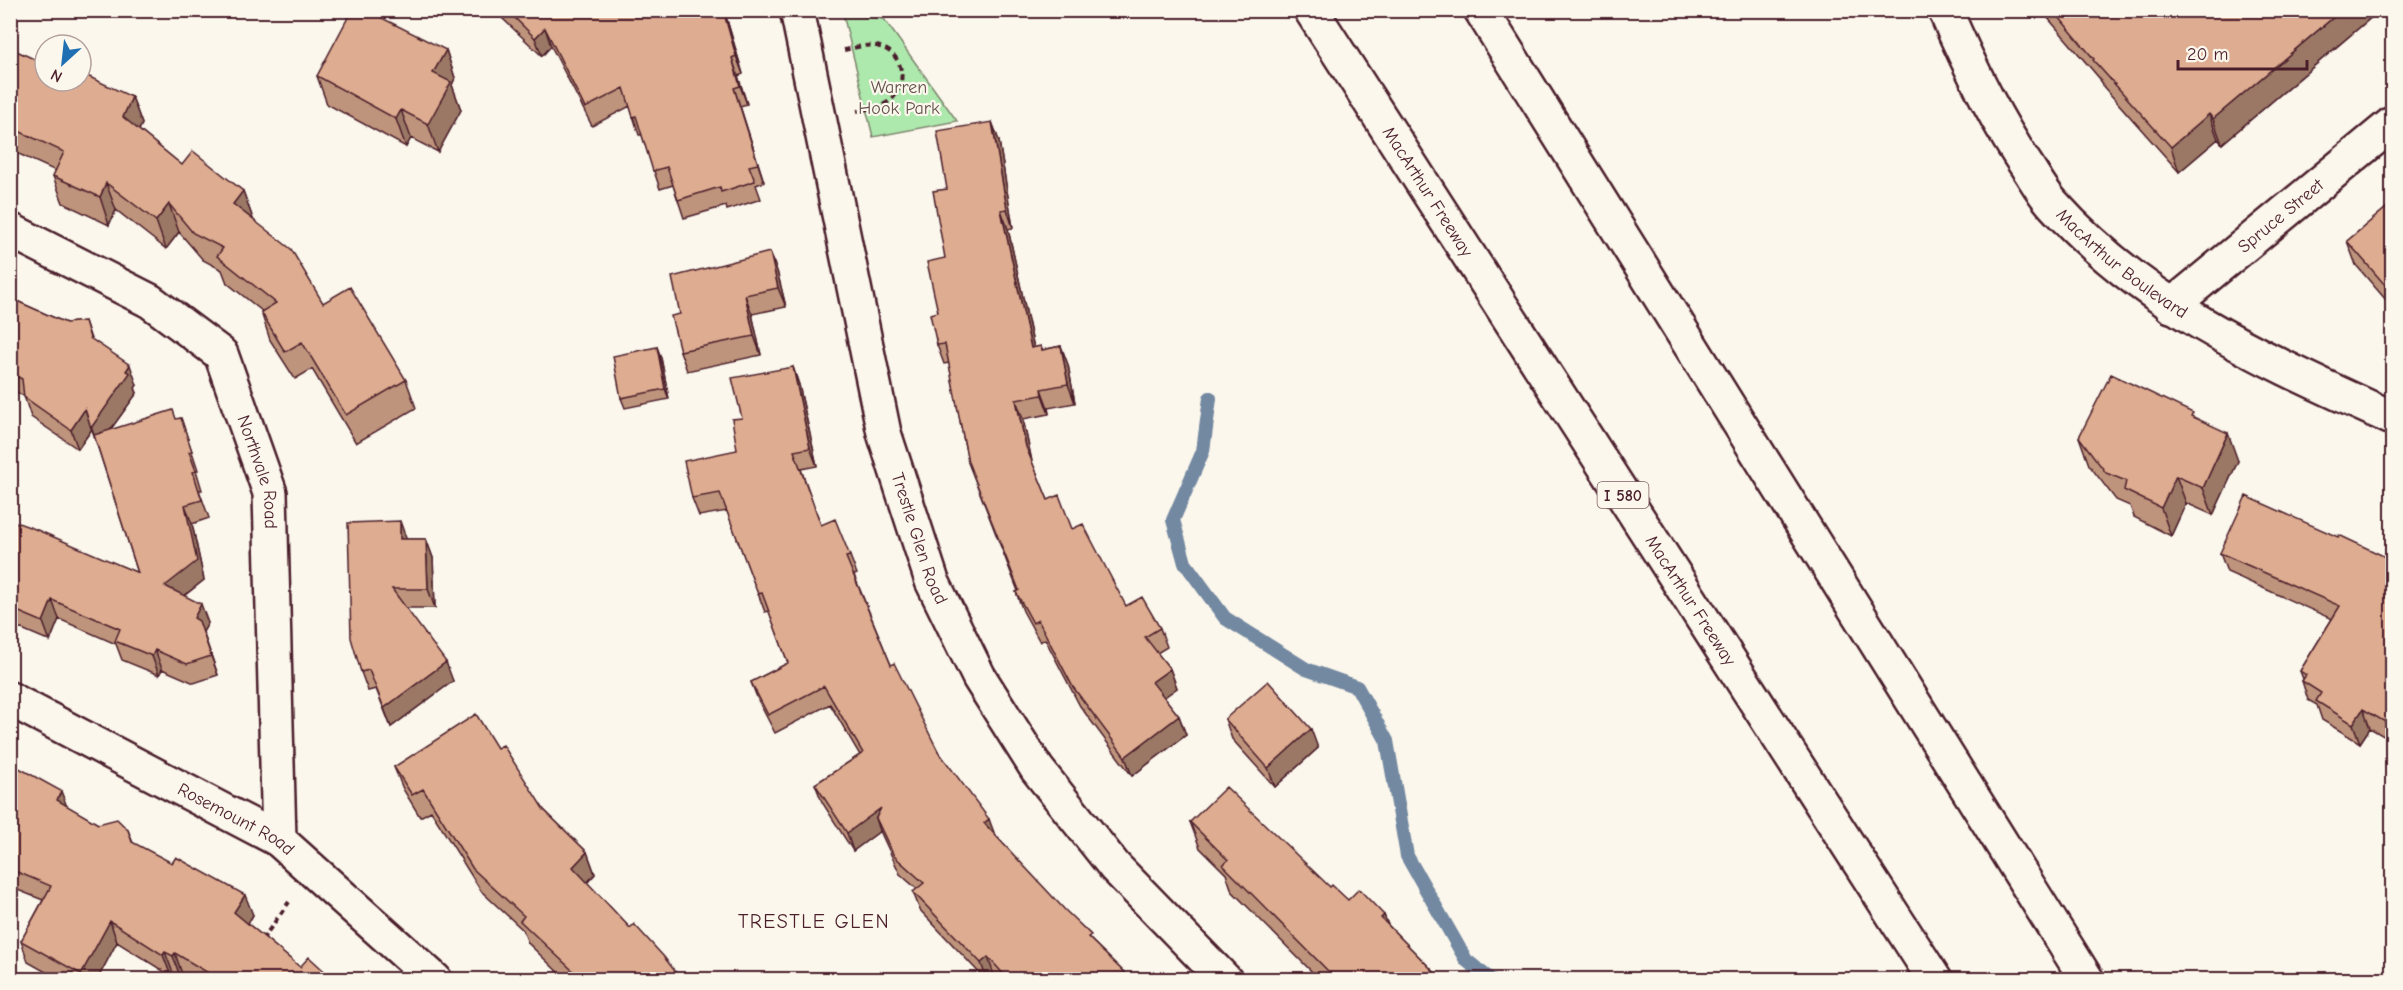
<svg xmlns="http://www.w3.org/2000/svg" width="2403" height="990" viewBox="0 0 2403 990" font-family="'Comic Neue',sans-serif">
	<rect width="100%" height="100%" fill="#fbf7ec"/>
	<filter id="ink" filterUnits="userSpaceOnUse"><feTurbulence type="fractalNoise" baseFrequency=".0167" numOctaves="2"/><feDisplacementMap in="SourceGraphic" scale="12" xChannelSelector="R" yChannelSelector="G"/><feConvolveMatrix kernelMatrix="1 2 1 2 8 2 1 2 1" color-interpolation-filters="sRGB"/></filter>
	<g filter="url(#ink)">
		<!-- green -->
		<path fill="#ade8ad" stroke="#7c846c" stroke-width="1.5" d="M843,14L884,19L957,121L873,137Z"/>
		<g fill="none" stroke-linecap="round" stroke-linejoin="round">
			<!-- stream -->
			<path stroke="#7388a1" stroke-width="14" d="M1210,398L1203,451L1173,520L1185,563L1225,618L1306,669L1357,687L1387,741L1407,856L1466,960L1491,980"/>
			<defs>
				<g id="street">
					<path id="s1" d="M797,10L884,433L932,581L979,677L1037,769L1115,867L1225,980"/>
					<path id="s2" d="M10,230L150,301L221,354L270,493L279,840"/>
					<path id="s3" d="M2171,306L2392,124"/>
					<path id="s4" d="M10,699L279,840L435,980"/>
				</g>
				<g id="secondary">
					<path id="s5" d="M1945,10C1969,66 1996,121 2030,171C2037,182 2044,194 2053,204C2147,309 2268,361 2392,418"/>
				</g>
				<g id="highway">
					<path id="s6" d="M1311,10L1935,980"/>
					<path d="M1481,10L2087,980"/>
				</g>
			</defs>
			<!-- street casing -->
			<use href="#street" stroke="#4a1f2b" stroke-width="38"/>
			<!-- secondary casing -->
			<use href="#secondary" stroke="#4a1f2b" stroke-width="38"/>
			<!-- highway casing -->
			<use href="#highway" stroke="#4a1f2b" stroke-width="38"/>
			<!-- path -->
			<path stroke="#4a1f2b" stroke-width="4" stroke-dasharray="6 4.5" stroke-linecap="butt" d="M844,50C855,48 869,43 880,47C905,54 909,88 888,102C879,108 868,109 857,111
				M262,940L289,902"/>
			<!-- street -->
			<use href="#street" stroke="#fbf7ec" stroke-width="33"/>
			<!-- secondary -->
			<use href="#secondary" stroke="#fbf7ec" stroke-width="33"/>
			<!-- highway -->
			<use href="#highway" stroke="#fbf7ec" stroke-width="33"/>
		</g>
		<!-- wall -->
		<path fill="#bf947c" stroke="#4a1f2b" stroke-width="1.5" d="M499,10H724L743,74L738,76L747,104L740,106L764,182L756,185L761,199L727,210L726,206L684,218L673,185L660,189L642,135H639L630,106L592,126L551,46L542,56L501,17Z
			M2041,10H2380L2222,144L2218,139L2179,172L2102,85L2100,79Z
			M10,48L45,81L132,97L142,124L139,130L182,165L243,191L253,219V220L323,303L406,380L416,408L356,443L312,369L295,379L270,340L261,312L262,311L227,283L222,270L203,260L179,232L166,249L116,210L109,225L63,203L53,176L56,171L10,150Z
			M446,50L455,78L452,85L461,110L438,152L411,138L406,147L327,104L317,76Z
			M992,122L999,141L1013,228L1008,229L1034,348L1042,350L1061,346L1068,365L1075,403L1048,408L1049,414L1023,419L1032,462L1048,500L1072,529L1126,606L1160,628L1167,647L1157,653L1170,669L1177,688L1164,697L1179,716L1186,735L1132,776L1080,706L1045,639L1040,642L1023,611L1016,592L1018,591L968,462L949,363L944,364L937,345L938,312L945,258L947,189Z
			M2392,203V307L2356,265L2347,241Z
			M777,271L786,307L752,314L761,355L687,371L680,351V314Z
			M10,298L66,323L85,321L91,339L137,385L135,388L137,393L110,430L181,418L198,470H196L202,490H199L209,518L192,524L204,580L184,596L208,623L203,632L218,675L194,683L162,669L159,675L122,660L116,644L59,619L50,641L10,624V520L138,573L92,429L78,449L31,417L24,396L10,389Z
			M657,347L661,358L669,399L625,408L621,398Z
			M793,367L799,385L817,466L801,469L821,525L850,556L857,574L854,575L891,665L938,751L995,835L1093,942L1132,980H998L994,975L990,980H986L920,910L913,892L917,889L900,874L880,831L853,851L822,802L815,784L860,755L830,704L775,733L758,700L751,682L788,663L769,611L765,612L727,511L699,516L692,498L737,450L742,418Z
			M2195,418L2238,461L2213,515L2186,503L2171,536L2134,517L2130,506L2116,500L2089,465L2079,437Z
			M2338,537L2392,560V741L2370,728L2360,743L2322,720L2317,705L2308,700L2302,681L2303,679L2300,671L2332,619L2227,572L2220,553Z
			M406,539H426L433,558L435,608H406L453,681L391,727L376,689L368,691L361,672Z
			M1225,719L1318,748L1275,787L1232,739Z
			M497,748L544,810L587,852L595,874L587,883L630,928L682,980H566L528,943L523,930L481,891L431,811L420,817L403,789L394,767Z
			M10,763L66,806L98,824L128,830L133,843L253,915L248,924L300,967L334,980H192L182,974L180,977L173,973L171,976L117,942L97,980H60L28,962L21,941L43,900L10,887Z
			M1190,822L1330,887L1348,900L1384,915L1388,925L1442,980H1320L1232,891L1226,874L1200,848Z"/>
		<!-- shaded-wall -->
		<path fill="#9b7865" stroke="#4a1f2b" stroke-width="1.5" d="M723,10H724L743,74L736,56Z
			M2342,10H2380L2222,144L2213,119Z
			M545,28L551,46L542,56L535,38Z
			M446,50L455,78L452,85L461,110L438,152L428,124L433,73Z
			M732,58L738,76L747,104L740,86Z
			M734,88L740,106L764,182L758,164Z
			M132,97L142,124L132,144L123,117Z
			M401,110L411,138L406,147L396,119Z
			M2209,114L2218,139L2179,172L2171,147Z
			M992,122L999,141L1013,228L1007,209Z
			M106,183L116,210L109,225L100,197Z
			M243,191L253,219L243,232L233,204Z
			M169,204L179,232L166,249L156,221Z
			M1001,210L1008,229L1038,367L1031,348Z
			M770,252L777,271L786,307L778,288Z
			M745,295L752,314L761,355L754,336Z
			M1061,346L1068,365L1075,403L1068,384Z
			M657,347L661,358L669,399L665,389Z
			M130,365L137,385L135,388L137,393L98,447L92,429L78,449L71,430L85,409L126,371Z
			M793,367L799,385L817,466L810,448Z
			M1041,389L1048,408L1049,414L1042,395Z
			M1016,400L1023,419L1033,466L1026,447Z
			M2228,433L2238,461L2213,515L2203,488Z
			M2176,476L2186,503L2171,536L2161,508Z
			M185,505L192,524L204,580L172,605L165,586Z
			M400,521L407,541L400,539Z
			M426,539L433,558L435,608L428,589Z
			M52,600L59,619L50,641L43,622Z
			M201,604L208,623L203,632L218,675L211,656L194,618Z
			M155,650L162,669L159,675L152,656Z
			M446,662L453,681L391,727L384,708Z
			M1170,669L1177,688L1159,701L1152,682Z
			M2363,709L2370,728L2360,743L2353,724Z
			M1179,716L1186,735L1132,776L1125,757Z
			M1311,729L1318,748L1275,787L1268,768Z
			M61,791L69,812L57,800Z
			M881,808L876,818L880,831L853,851L847,833Z
			M989,819L996,838L984,823Z
			M587,852L595,874L581,889L573,867Z
			M245,895L253,915L242,933L234,912Z
			M1384,915L1394,941L1381,918Z
			M110,921L117,942L97,980H83L81,974Z
			M165,952L173,973L171,976L163,955Z
			M175,953L182,974L180,977L173,956Z
			M988,957L994,975L990,980H987L981,963Z"/>
		<!-- building -->
		<path fill="#deac90" stroke="#4a1f2b" stroke-width="1.5" d="M352,10H366L446,50L433,73L451,82L428,124L401,110L396,119L317,76Z
			M507,10H723L736,56L732,58L740,86L734,88L758,164L749,166L755,181L721,192L720,187L678,200L667,167L653,171L636,116L633,117L624,88L585,108L545,28L535,38Z
			M2053,10H2342L2213,119L2209,114L2171,147L2093,60L2094,59Z
			M10,48L45,64V81H81V73L132,97L123,117L182,165L193,151L243,191L233,204L291,249L323,303L350,287L406,380L346,415L302,342L285,352L261,312L276,303L217,256L223,248L193,233L169,204L156,221L106,183L100,197L53,176L64,152L10,127Z
			M992,122L1007,209L1001,210L1031,348L1041,346L1042,350L1061,346L1068,384L1041,389L1042,395L1016,400L1026,447L1048,500L1059,495L1072,529L1083,524L1126,606L1142,597L1160,628L1145,637L1170,669L1152,682L1179,716L1125,757L1073,687L1038,620L1033,623L1016,592L1019,590L968,462L945,344L937,345L930,314L938,312L927,262L945,258L933,191L947,189L937,131Z
			M2392,203V293L2347,241Z
			M770,252L778,288L745,295L754,336L680,351L671,316L680,314L672,277Z
			M10,298L66,323L85,321L90,338L130,365L126,371L130,373L91,428L85,409L71,430L24,397L22,379L10,373Z
			M657,347L665,389L621,398L613,356Z
			M793,367L810,448L794,451L821,525L835,519L850,556L846,557L891,665L894,663L938,751L989,819L984,823L1065,910L1091,935L1088,937L1132,980H1009L988,957L981,963L913,892L924,883L894,856L876,818L881,808L847,833L815,784L863,753L824,686L768,715L751,682L788,663L762,593L758,594L720,493L692,498L684,461L737,450L732,419L742,418L732,378Z
			M2111,374L2193,413L2191,416L2228,433L2203,488L2176,476L2161,508L2124,490L2126,481L2106,473L2079,437Z
			M173,410L176,419L181,418L192,451L189,452L196,471L193,472L202,500L185,505L197,561L165,586L201,604L194,618L199,621L211,656L187,664L155,650L152,656L115,641L120,629L52,600L43,622L10,608V520L35,529L138,573L94,435Z
			M2246,496L2338,537L2339,535L2392,560V726L2363,709L2353,724L2316,701L2321,693L2302,681L2306,675L2300,671L2340,606L2220,553Z
			M400,521V539H426L428,589H392L446,662L384,708L369,670L361,672L351,638L348,523Z
			M1268,681L1311,729L1268,768L1225,719Z
			M476,714L497,748L503,745L544,810L587,852L573,867L630,928L634,924L664,957L682,980H574L569,973L572,970L520,921L524,916L473,869L423,789L412,795L394,767Z
			M10,763L61,791L57,800L98,824L117,819L128,830L132,842L172,863L176,857L245,895L234,912L300,967L309,957L334,980H220L175,953L173,956L165,952L163,955L110,921L81,974L21,941L51,886L10,869Z
			M1226,787L1330,887L1332,885L1348,900L1359,889L1384,915L1381,918L1442,980H1337L1223,865L1228,860L1190,822Z"/>
	</g>
	<g text-anchor="middle" stroke-width="4.5" stroke-linejoin="round" paint-order="stroke">
		<!-- shield labels -->
		<rect fill="#fbf7ec" stroke="#7f6065" stroke-width="1.5" x="1597.5" y="482" width="51" height="26" rx="4.5"/>
		<g font-size="16" font-weight="bold" fill="#4a1f2b">
			<text x="1623" y="501">I 580</text>
		</g>
		<!-- park labels -->
		<g font-size="18" fill="#63514c" stroke="#fbf7ec">
			<text x="899" y="93">Warren<tspan x="899" dy="21">Hook Park</tspan></text>
		</g>
		<!-- street labels -->
		<g font-size="18" fill="#4a1f2b" stroke="#fbf7ec">
			<text dy="6" stroke="none"><textPath href="#s6" startOffset="216">MacArthur Freeway</textPath></text>
			<text dy="6" stroke="none"><textPath href="#s3" startOffset="142">Spruce Street</textPath></text>
			<text dy="6" stroke="none"><textPath href="#s5" startOffset="314">MacArthur Boulevard</textPath></text>
			<text dy="6" stroke="none"><textPath href="#s2" startOffset="370">Northvale Road</textPath></text>
			<text dy="6" stroke="none"><textPath href="#s1" startOffset="543">Trestle Glen Road</textPath></text>
			<text dy="6" stroke="none"><textPath href="#s6" startOffset="702">MacArthur Freeway</textPath></text>
			<text dy="6" stroke="none"><textPath href="#s4" startOffset="256">Rosemount Road</textPath></text>
		</g>
		<!-- neighbourhood labels -->
		<g font-size="20" letter-spacing="1.5" fill="#4a1f2b" stroke="#fbf7ec">
			<text x="814" y="928">TRESTLE GLEN</text>
		</g>
	</g>
	<!-- margin -->
	<rect width="2403" height="990" fill="none" stroke="#fbf7ec" stroke-width="36"/>
	<rect x="18" y="18" width="2367" height="954" fill="none" stroke="#4a1f2b" stroke-width="2" filter="url(#ink)"/>
	<!-- north arrow -->
	<g transform="translate(63 63) rotate(207)"><circle r="28" fill="#fbf7ec" stroke="#b4a19f" stroke-width="1.5"/>
	<path d="M0-4.5L10 22L0 15L-10 22Z" fill="#1f6fb2"/>
	<text y="-9" font-size="16" font-weight="bold" text-anchor="middle" fill="#4a1f2b">N</text>
	</g>
	<!-- scale -->
	<path d="M2178 60v9h129v-9" fill="none" stroke="#4a1f2b" stroke-width="3"/>
	<text x="2187" y="60" font-size="18" fill="#4a1f2b" stroke="#fbf7ec" stroke-width="4.5" paint-order="stroke">20 m</text>
</svg>
